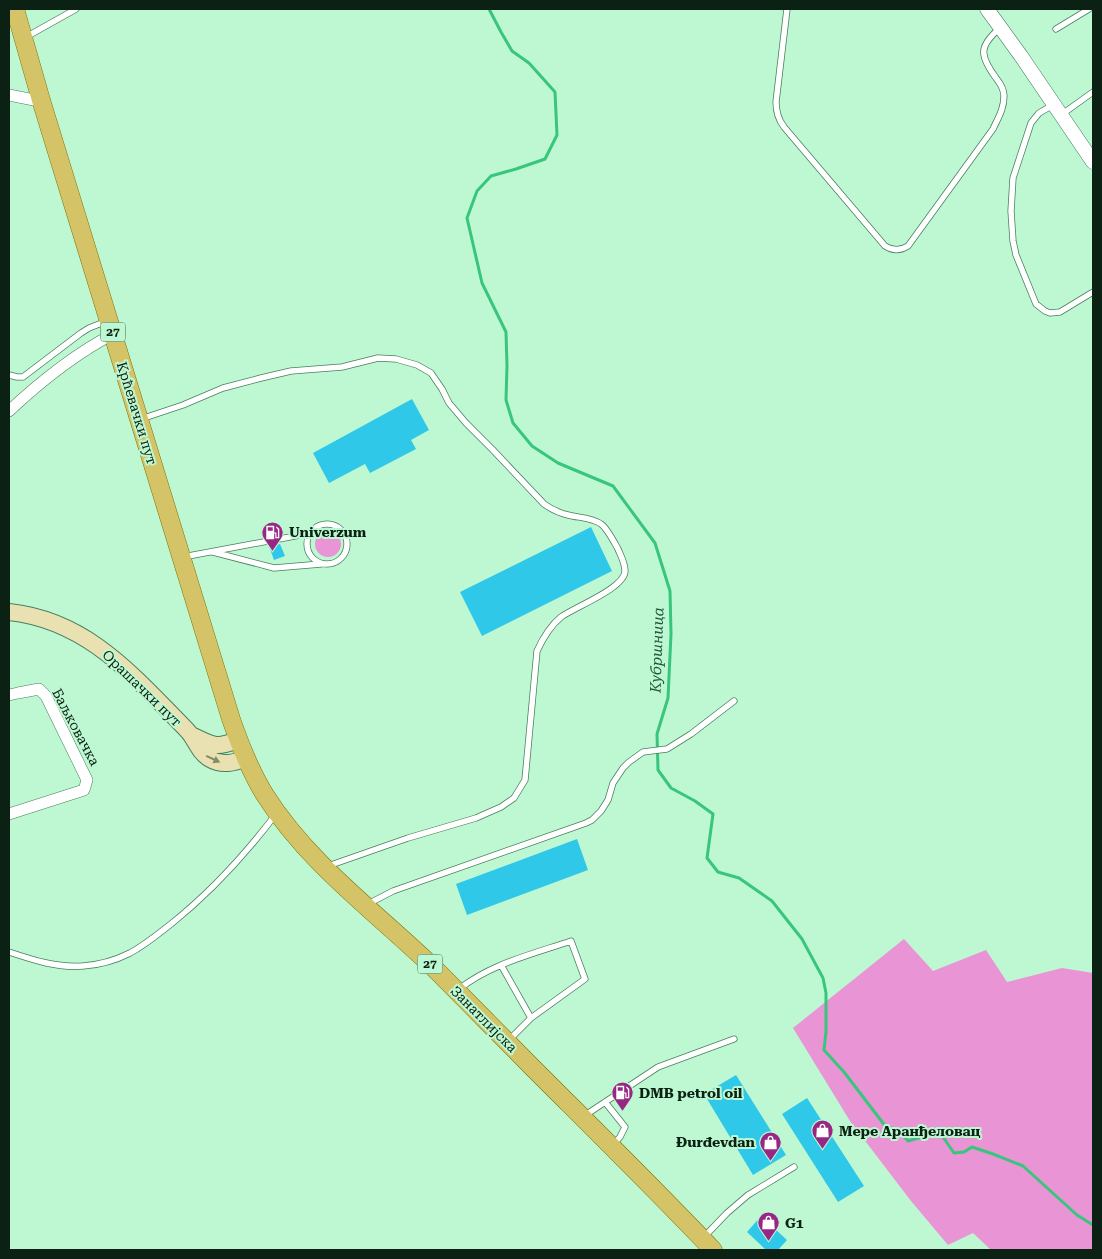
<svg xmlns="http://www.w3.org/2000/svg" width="1102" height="1259" viewBox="0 0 1102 1259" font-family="'Roboto Serif',serif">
	<rect width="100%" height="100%" fill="#bef8d2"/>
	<!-- green -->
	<path fill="#e994d5" d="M315 544a13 13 0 1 1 26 0a13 13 0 1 1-26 0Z
		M904,939L933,971L986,950L1007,982L1062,968L1093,973V1250H991L973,1233L948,1245L911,1201L850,1121L793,1028Z"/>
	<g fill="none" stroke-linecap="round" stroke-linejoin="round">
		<!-- stream -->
		<path stroke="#38c57c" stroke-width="3" d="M489,9L501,32L512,51L529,63L555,92L557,135L545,159L516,169L491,176L477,191L467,218L482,283L506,332L507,366L506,400L513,423L532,446L558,463L613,486L655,543L670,591L671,634L668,698L657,734L658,770L671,788L695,801L713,814L707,858L718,872L739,878L772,901L802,939L823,978L826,993V1032L824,1050L844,1072L886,1127L897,1129L908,1141L935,1133L943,1137L954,1153L964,1152L972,1147L993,1154L1023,1166L1077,1215L1093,1225"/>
	</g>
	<!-- building -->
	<path fill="#2fc8e8" d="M412,399L429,430L411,440L416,449L370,473L365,464L329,483L313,453Z
		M591,527L612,571L482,636L460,592Z
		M280,544L285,556L274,560L269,546Z
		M577,839L588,870L467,915L456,884Z
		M736,1075L786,1155L753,1175L704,1094Z
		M807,1098L864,1186L838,1202L782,1114Z
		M761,1216L787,1240L778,1250H766L747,1232Z"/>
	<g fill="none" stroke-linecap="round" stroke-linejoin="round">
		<defs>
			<path id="service" d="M787,9L776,102C776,111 778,119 784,127L885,246C893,251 900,251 908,246L993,129C998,118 1004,109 1004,96C1004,89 1000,83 996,78C979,55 979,46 1000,28
				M1056,29L1089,9
				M26,37L76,9
				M1053,105L1039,113L1031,123L1013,178L1011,211L1013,241L1016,255L1036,304L1045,311L1050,313L1060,312L1093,292
				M1061,115L1093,92
				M9,375L17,377H23L81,333L89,328L107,321
				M141,419L183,405L223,388L261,378L291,371L342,367L378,358L396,359L417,365L431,373L442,389L449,403L466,423L493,450L544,504C551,509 559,513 568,515C579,518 591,517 601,524C607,528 614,542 618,549C621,556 625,563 625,571C625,588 575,607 561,617C550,626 543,638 537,651L525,780L514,798L501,807L476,818L408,838L328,866
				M307 544a20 20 0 1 1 40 0a20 20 0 1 1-40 0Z
				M213,552L274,568L321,564
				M183,557L311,533
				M368,904L393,891L586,823L592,820L601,811L608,800L613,783L623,768L629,762L643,752L667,749L691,734L734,701
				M9,952C33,960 57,968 83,966C99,965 116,960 130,953C145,945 158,934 171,924C211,892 245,855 276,814
				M501,965L531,1018
				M458,990C490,964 533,954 571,941L585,979L531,1018L508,1041
				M605,1102L625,1127L620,1137L613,1145
				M584,1116L658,1067L734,1039
				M704,1237L727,1213L748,1195L794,1167"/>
			<path id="minor" d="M9,95L34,100H41
				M9,411C40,382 75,354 113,334
				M9,695L18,693L39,689L46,696L87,780L84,790L9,814"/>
			<path id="tertiary" d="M987,9L1021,56L1093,162"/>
			<path id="secondary" d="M9,612C85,620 130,672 181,724C184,727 188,731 191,735C197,744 200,753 210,759C222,766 234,763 246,758
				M191,735C213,745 214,749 238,740"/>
			<path id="primary" d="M15,9L41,100L231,719C240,745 250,771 265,795C310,866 380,915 439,973C470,1004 501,1036 532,1067C593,1128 654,1188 713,1250"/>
		</defs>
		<!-- service casing -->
		<use href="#service" stroke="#487e5d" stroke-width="7"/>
		<!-- minor casing -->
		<use href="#minor" stroke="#487e5d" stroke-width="12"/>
		<!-- tertiary casing -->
		<use href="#tertiary" stroke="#487e5d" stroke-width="15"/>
		<!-- secondary casing -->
		<use href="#secondary" stroke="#487e5d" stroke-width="18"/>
		<!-- primary casing -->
		<use href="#primary" stroke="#7c7108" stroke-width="19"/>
		<!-- service -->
		<use href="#service" stroke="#fff" stroke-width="5.5"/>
		<!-- minor -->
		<use href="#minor" stroke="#fff" stroke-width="11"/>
		<!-- tertiary -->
		<use href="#tertiary" stroke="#fff" stroke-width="14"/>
		<!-- secondary -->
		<use href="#secondary" stroke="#eae1b3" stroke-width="16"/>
		<!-- primary -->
		<use href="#primary" stroke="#d5c467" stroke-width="18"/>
	</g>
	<!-- one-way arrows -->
	<defs><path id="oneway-solid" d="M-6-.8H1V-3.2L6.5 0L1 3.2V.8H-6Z" transform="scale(1.25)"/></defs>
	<use fill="#858b6b" href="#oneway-solid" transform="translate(213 759) rotate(25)"/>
	<!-- icons -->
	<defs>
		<symbol id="fuel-pin" viewBox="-11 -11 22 30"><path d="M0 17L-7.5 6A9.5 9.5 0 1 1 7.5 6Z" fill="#982685" stroke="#bef8d2"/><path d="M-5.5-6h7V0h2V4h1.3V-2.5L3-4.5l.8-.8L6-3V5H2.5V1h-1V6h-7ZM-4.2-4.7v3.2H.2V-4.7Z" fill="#fff"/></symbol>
		<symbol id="shop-pin" viewBox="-11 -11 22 30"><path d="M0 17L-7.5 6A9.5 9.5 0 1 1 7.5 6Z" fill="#982685" stroke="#bef8d2"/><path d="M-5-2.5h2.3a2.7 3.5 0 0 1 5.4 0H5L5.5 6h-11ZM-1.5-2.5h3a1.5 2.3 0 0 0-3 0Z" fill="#fff"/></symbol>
	</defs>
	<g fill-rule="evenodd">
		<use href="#fuel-pin" x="260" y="520" width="25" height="34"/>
		<use href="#fuel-pin" x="610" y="1080" width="25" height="34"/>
		<use href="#shop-pin" x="810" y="1118" width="25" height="34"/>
		<use href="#shop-pin" x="758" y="1130" width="25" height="34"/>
		<use href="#shop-pin" x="756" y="1210" width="25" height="34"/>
	</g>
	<g text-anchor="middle" stroke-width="4" stroke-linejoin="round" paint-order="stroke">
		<!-- shield labels -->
		<g fill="#bef8d2" stroke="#40624c" stroke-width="1">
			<rect x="100.5" y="322.5" width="25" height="19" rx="4"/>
			<rect x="417.5" y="954.5" width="25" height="19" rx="4"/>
		</g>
		<g font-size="12" font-weight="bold" fill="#0a2113">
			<text x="113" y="336">27</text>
			<text x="430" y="968">27</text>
		</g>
		<!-- street labels -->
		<g font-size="14" fill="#0a2113" stroke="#bef8d2">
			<text transform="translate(137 413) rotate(73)" y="5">Крћевачки пут</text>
			<text transform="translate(142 688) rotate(44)" y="5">Орашачки пут</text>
			<text transform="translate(76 727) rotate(62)" y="5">Баљковачка</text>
			<text transform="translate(484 1019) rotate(45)" y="5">Занатлијска</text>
		</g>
		<!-- poi labels -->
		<g font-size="14" font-weight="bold" fill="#0a2113" stroke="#bef8d2" text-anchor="start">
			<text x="289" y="537">Univerzum</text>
			<text x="639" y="1098">DMB petrol oil</text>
			<text x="839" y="1136">Мере Аранђеловац</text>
			<text x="755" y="1147" text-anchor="end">Đurđevdan</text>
			<text x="785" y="1228">G1</text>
		</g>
		<!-- water labels -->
		<g font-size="15" font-style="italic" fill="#215638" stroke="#bef8d2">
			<text transform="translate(657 650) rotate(-88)" y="5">Кубршница</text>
		</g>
	</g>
	<!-- border -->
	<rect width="1102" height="1259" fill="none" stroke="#0a2113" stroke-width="20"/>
</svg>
